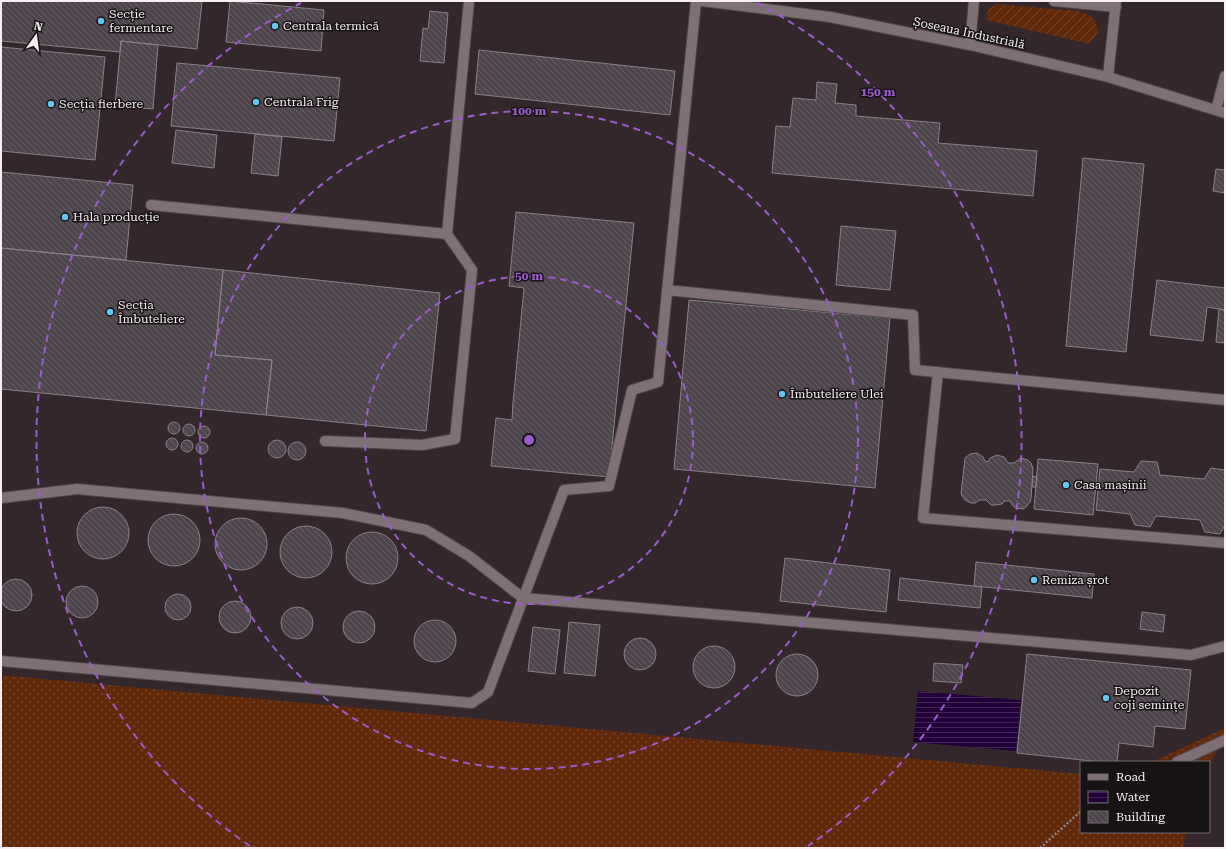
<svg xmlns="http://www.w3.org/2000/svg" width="1226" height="849" viewBox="0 0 1226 849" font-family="'Roboto Serif',serif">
	<defs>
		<pattern id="grass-dots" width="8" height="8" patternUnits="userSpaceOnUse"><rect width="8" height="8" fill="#60290a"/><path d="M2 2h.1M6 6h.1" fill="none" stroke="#78482e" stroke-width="1.8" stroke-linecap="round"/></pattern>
		<pattern id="garden-furrows" width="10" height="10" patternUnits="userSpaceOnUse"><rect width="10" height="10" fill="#60290a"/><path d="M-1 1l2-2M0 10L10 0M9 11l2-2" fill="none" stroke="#78482e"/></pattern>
		<pattern id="water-rules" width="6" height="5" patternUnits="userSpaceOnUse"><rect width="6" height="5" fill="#210039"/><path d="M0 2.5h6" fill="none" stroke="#422656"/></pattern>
		<pattern id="building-back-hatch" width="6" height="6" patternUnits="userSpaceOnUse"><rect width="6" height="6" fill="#4d444c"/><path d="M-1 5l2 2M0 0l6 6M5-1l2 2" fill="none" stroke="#675f66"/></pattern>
	</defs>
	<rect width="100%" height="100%" fill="#33272b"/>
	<!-- grass -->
	<path fill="url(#grass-dots)" d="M1,675L1081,774V832H1186L1183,848H1Z
		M1225,728V736L1209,766V762H1152Z"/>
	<!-- garden -->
	<path fill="url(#garden-furrows)" d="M997,4L1078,11C1092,15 1095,17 1098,32L1090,44L986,20L988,9Z"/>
	<!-- water -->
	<path fill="url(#water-rules)" d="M918,691L1021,700L1016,751L913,742Z"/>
	<!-- building -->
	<path fill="url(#building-back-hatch)" stroke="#8a8089" d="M1,1H202L197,49L121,41L120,52L1,41Z
		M230,1L324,10L321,51L226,42Z
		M430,11L448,13L444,63L420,61L423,28L428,29Z
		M121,41L158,45L153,109L115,106Z
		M1,47L105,57L95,160L1,151Z
		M479,50L675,71L670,115L475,94Z
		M177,63L340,78L334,141L171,126Z
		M817,82L837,84L835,103L856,105V116L940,123L938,143L1037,151L1033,196L772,173L776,126L790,127L793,98L816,100Z
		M176,130L217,135L214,168L172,163Z
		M255,134L282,137L278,176L251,173Z
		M1083,158L1144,164L1126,352L1066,346Z
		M1216,169L1225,170V193L1213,191Z
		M1,172L133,185L126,260L1,248Z
		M516,212L634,223L609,477L491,466L496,418L512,420L513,403L524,288L509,286Z
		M841,226L896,231L890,290L836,285Z
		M1,248L223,270L215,355L272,360L266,415L1,389Z
		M223,270L440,293L426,431L266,415L272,360L215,355Z
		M1157,280L1225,288V310L1207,307L1203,341L1150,335Z
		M689,300L890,318L875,488L674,469Z
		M1219,309L1225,310V343L1216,342Z
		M168 428a6 6 0 1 1 12 0a6 6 0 1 1-12 0Z
		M183 430a6 6 0 1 1 12 0a6 6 0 1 1-12 0Z
		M198 432a6 6 0 1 1 12 0a6 6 0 1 1-12 0Z
		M166 444a6 6 0 1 1 12 0a6 6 0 1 1-12 0Z
		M181 446a6 6 0 1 1 12 0a6 6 0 1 1-12 0Z
		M268 449a9 9 0 1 1 18 0a9 9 0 1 1-18 0Z
		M196 448a6 6 0 1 1 12 0a6 6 0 1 1-12 0Z
		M288 451a9 9 0 1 1 18 0a9 9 0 1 1-18 0Z
		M977,453L983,457L985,461L988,462L990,458L997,455L1004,457L1008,463H1014L1021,458L1028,460L1031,463L1033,469L1031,498L1030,502L1026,507L1023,509L1016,508L1013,506L1010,501H1004L1002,504L995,505H991L986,500H980L975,503H971L965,500L961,494L965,458L970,454Z
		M1038,459L1098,464L1093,515L1034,509Z
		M1141,461L1157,462L1160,475L1204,479L1211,468L1225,470V525L1220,534L1205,532L1200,520L1156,516L1150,527L1135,525L1130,514L1096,510L1100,469L1134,472Z
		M1033,476L1037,477L1036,487H1032Z
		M77 533a26 26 0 1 1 52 0a26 26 0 1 1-52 0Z
		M148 540a26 26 0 1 1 52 0a26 26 0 1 1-52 0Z
		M215 544a26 26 0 1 1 52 0a26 26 0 1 1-52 0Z
		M280 552a26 26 0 1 1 52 0a26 26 0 1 1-52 0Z
		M346 558a26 26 0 1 1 52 0a26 26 0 1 1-52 0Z
		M785,558L890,570L886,612L780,601Z
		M976,562L1094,574L1092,598L974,586Z
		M900,578L982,587L980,608L898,600Z
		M0 595a16 16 0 1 1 32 0a16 16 0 1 1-32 0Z
		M66 602a16 16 0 1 1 32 0a16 16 0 1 1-32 0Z
		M165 607a13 13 0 1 1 26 0a13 13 0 1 1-26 0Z
		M219 617a16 16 0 1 1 32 0a16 16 0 1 1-32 0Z
		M281 623a16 16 0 1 1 32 0a16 16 0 1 1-32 0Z
		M343 627a16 16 0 1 1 32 0a16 16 0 1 1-32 0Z
		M1142,612L1165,615L1163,632L1140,629Z
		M414 641a21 21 0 1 1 42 0a21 21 0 1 1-42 0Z
		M569,622L600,625L595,676L564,673Z
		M533,627L560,630L555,674L528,671Z
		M624 654a16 16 0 1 1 32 0a16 16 0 1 1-32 0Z
		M693 667a21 21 0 1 1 42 0a21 21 0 1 1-42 0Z
		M776 675a21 21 0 1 1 42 0a21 21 0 1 1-42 0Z
		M1027,654L1191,670L1185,729L1155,726L1153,747L1119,743L1117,762H1101L1017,753Z
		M934,663L963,665L961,683L933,681Z"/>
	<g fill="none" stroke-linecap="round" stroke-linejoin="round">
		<defs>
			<path id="minor" d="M702,1L830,17L970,45L1108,77L1225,113
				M1054,1L1116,7
				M970,45L974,1
				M1108,77L1116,1
				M1216,110L1225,76
				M151,205L447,234L469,1
				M667,290L913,315L915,370L1225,400
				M938,372L923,518L1225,543
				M325,441L422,445L455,439L472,270L447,234
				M1,498L77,489L343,513L426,530L469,556L523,598L1191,655L1225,646
				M1,661L472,703L488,692L564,490L609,486L632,390L658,382L696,1
				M1177,762L1225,740"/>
		</defs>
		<!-- minor casing -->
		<use href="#minor" stroke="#4f4649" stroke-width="12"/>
		<!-- path -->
		<path stroke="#8f8589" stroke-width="2.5" stroke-dasharray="2 2" stroke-linecap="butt" d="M1040,848L1081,811"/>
		<!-- minor -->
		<use href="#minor" stroke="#7e7075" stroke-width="10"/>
	</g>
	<!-- distance rings -->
	<g fill="none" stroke="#9a5dcc" stroke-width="2" stroke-dasharray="7 5">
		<circle cx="529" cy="440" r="164"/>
		<circle cx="529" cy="440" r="329"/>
		<path d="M250 846A493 493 0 0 1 301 3M757 3A493 493 0 0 1 808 846"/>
	</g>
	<!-- markers -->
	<g fill="#64c5ee" stroke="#171214" stroke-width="1.5">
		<circle cx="101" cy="21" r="4"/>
		<circle cx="275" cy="26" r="4"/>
		<circle cx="256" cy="102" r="4"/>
		<circle cx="51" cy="104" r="4"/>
		<circle cx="65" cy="217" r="4"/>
		<circle cx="110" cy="312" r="4"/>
		<circle cx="782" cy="394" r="4"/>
		<circle cx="1066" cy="485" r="4"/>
		<circle cx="1034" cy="580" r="4"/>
		<circle cx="1106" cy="698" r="4"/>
	</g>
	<g text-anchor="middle" stroke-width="3" stroke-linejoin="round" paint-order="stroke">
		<!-- poi labels -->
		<g font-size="12" fill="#f7eff2" stroke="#171214" text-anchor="start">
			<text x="109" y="18">Secție<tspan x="109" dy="14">fermentare</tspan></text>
			<text x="283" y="30">Centrala termică</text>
			<text x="264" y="106">Centrala Frig</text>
			<text x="59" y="108">Secția fierbere</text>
			<text x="73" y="221">Hala producție</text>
			<text x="118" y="309">Secția<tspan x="118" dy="14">Îmbuteliere</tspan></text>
			<text x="790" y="398">Îmbuteliere Ulei</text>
			<text x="1074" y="489">Casa mașinii</text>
			<text x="1042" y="584">Remiza șrot</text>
			<text x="1114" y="695">Depozit<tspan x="1114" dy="14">coji semințe</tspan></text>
		</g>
		<!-- street labels -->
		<g font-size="12" fill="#f7eff2" stroke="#171214">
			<text transform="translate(969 33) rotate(12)" y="4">Șoseaua Industrială</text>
		</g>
	</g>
	<circle cx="529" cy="440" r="6" fill="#9a5dcc" stroke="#171214" stroke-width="2"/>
	<g font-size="12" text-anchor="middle" font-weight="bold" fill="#9a5dcc" stroke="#171214" stroke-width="3" stroke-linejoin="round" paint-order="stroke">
		<text x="878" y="96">150 m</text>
		<text x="529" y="115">100 m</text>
		<text x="529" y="280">50 m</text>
	</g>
	<!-- border -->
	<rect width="1226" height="849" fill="none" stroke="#f7eff2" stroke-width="4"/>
	<!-- legend -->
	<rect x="1080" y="761" width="130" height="72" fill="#171214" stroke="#716a6d"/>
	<rect x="1088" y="774" width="20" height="6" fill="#7e7075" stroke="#716a6d"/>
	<text x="1116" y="781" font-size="12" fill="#f7eff2">Road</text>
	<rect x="1088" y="791" width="20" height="12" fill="url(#water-rules)" stroke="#716a6d"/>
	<text x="1116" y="801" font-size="12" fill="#f7eff2">Water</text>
	<rect x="1088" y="811" width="20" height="12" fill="url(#building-back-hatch)" stroke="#716a6d"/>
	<text x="1116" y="821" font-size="12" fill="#f7eff2">Building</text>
	<!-- north arrow -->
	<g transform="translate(36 36) rotate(14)" stroke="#171214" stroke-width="3" paint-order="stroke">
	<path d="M0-3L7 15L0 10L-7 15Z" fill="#f7eff2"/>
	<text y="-6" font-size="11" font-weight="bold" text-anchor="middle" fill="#f7eff2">N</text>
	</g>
</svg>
